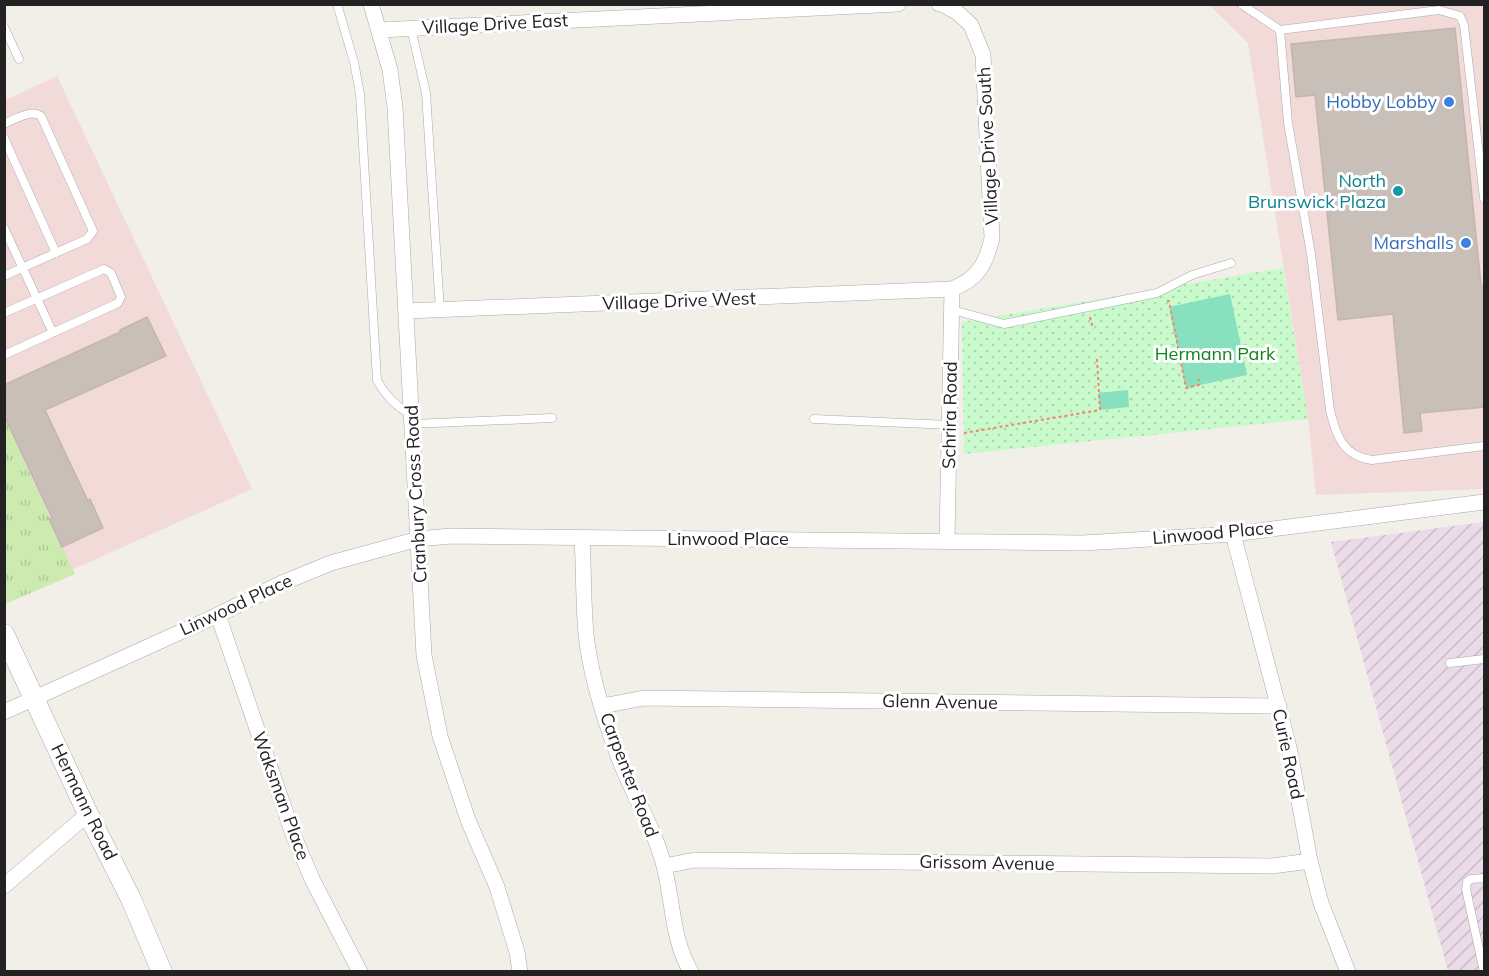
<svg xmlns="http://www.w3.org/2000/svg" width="1489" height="976" viewBox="0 0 1489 976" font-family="Mulish,sans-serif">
	<defs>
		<pattern id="industrial-furrows" width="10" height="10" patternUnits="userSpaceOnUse" patternTransform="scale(1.5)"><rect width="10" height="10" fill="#ebdbe8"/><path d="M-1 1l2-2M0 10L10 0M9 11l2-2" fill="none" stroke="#c9bcc7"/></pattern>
		<pattern id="grass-tufts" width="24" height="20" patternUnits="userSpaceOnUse" patternTransform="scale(1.5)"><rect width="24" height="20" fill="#cdebb0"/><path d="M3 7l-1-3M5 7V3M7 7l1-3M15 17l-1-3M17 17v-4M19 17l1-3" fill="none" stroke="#b0c997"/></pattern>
		<pattern id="park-dots" width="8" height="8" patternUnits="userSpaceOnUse" patternTransform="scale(1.5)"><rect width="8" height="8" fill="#c8facc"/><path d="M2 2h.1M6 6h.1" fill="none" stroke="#acd6af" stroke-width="1.8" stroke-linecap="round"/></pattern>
	</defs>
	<rect width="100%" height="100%" fill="#f2efe9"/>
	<!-- commercial -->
	<path fill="#f2dad9" d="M1209,5H1484V489L1316,495L1308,419L1248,43Z
		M57,76L252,489L5,600L4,93L8,99Z"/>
	<!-- industrial -->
	<path fill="url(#industrial-furrows)" d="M1484,522V971H1448L1331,542Z"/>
	<!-- grass -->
	<path fill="url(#grass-tufts)" d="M4,415L75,574L5,604H4Z"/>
	<!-- park -->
	<path fill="url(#park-dots)" d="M1283,268L1308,419L964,454L962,322Z"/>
	<!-- pitch -->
	<path fill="#88e0be" d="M1230,294L1247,375L1186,388L1169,307Z
		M1128,390L1129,407L1100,410L1098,393Z"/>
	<!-- building -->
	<path fill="#c7bfb8" stroke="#c4b6ab" stroke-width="1.5" d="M1455,28L1481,285L1485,287V407L1420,413L1422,431L1404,433L1393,314L1338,320L1315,95L1296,97L1291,44Z
		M147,317L166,356L45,410L88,501L90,499L103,528L62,547L49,519L52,518L4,415V385L120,332V330Z"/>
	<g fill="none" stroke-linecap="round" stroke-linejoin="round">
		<defs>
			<path id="service" d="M337,4L354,62L360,94L377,380C386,396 395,406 412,415
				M1241,4L1280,30L1288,123L1311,254L1330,410C1336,436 1343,456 1372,460L1484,446
				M4,27L19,59
				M411,28L426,93L440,310
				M1280,30L1439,10L1460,16L1464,25L1484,198
				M4,124C16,119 30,109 41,116L93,231L87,239L4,276
				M4,138L56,253
				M4,228L53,333
				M953,310L1004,324L1157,293L1192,275L1231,263
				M4,313L104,269L111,273L121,297L118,303L4,355
				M814,419L950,425
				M412,424L552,418
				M1450,663L1484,659
				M1484,972L1466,889L1467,882L1471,879L1484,878"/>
			<path id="minor" d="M371,4L390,70L395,107L424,655L440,736L468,820L497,887L517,952L520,972
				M380,30L898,4
				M406,311L952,289C978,279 986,264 992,238L983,55L971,25L958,13L944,5L939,4
				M1233,534L1289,747L1310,861L1321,903L1348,972
				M582,538C584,570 583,602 586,634C590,674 603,715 617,753C630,791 654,826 664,866C673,901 672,940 691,972
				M947,540L952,289
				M218,615L293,834L312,879L360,972
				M602,706L644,698L1279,706
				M4,712L218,615L282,583L331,563L418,539L451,536L1083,543L1233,534L1484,502
				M664,866L695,860L1272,866L1310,861
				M4,886L88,814"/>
			<path id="tertiary" d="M4,634L88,814L131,899L162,972"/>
		</defs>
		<!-- service casing -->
		<use href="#service" stroke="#a9a9a9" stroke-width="9"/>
		<!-- minor casing -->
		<use href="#minor" stroke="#a9a9a9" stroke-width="16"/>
		<!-- tertiary casing -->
		<use href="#tertiary" stroke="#a9a9a9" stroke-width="21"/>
		<!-- path -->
		<path stroke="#fa8072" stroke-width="2" stroke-dasharray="3 3" stroke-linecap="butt" d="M1167,301H1169L1186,388L1199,385V379
			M1090,317L1093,329
			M964,433L1100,410L1097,359"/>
		<!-- service -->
		<use href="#service" stroke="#fff" stroke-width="8"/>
		<!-- minor -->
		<use href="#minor" stroke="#fff" stroke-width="15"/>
		<!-- tertiary -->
		<use href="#tertiary" stroke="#fff" stroke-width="20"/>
	</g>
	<!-- markers -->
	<g fill="#3f7fe0" stroke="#fff" stroke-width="2">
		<circle cx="1449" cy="102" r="6"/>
		<circle cx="1466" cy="243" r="6"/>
	</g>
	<circle fill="#0f9aa8" stroke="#fff" stroke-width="2" cx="1398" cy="191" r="6"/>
	<g text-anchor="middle" stroke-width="6" stroke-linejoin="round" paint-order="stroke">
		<!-- street labels -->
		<g font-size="18" fill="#222" stroke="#fff">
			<text transform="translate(495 24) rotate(-3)" y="6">Village Drive East</text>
			<text transform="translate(988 146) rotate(-93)" y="6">Village Drive South</text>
			<text transform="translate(679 301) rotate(-2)" y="6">Village Drive West</text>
			<text transform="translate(950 415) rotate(-89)" y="6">Schrira Road</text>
			<text transform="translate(416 494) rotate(-93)" y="6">Cranbury Cross Road</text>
			<text transform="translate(1213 533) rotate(-5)" y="6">Linwood Place</text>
			<text x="728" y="545">Linwood Place</text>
			<text transform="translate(236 605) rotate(-25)" y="6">Linwood Place</text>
			<text transform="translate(940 702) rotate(1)" y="6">Glenn Avenue</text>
			<text transform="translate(1288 754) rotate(78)" y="6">Curie Road</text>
			<text transform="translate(629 775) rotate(69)" y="6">Carpenter Road</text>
			<text transform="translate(281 796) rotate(70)" y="6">Waksman Place</text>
			<text transform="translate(84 802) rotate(64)" y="6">Hermann Road</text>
			<text transform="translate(987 863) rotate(1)" y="6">Grissom Avenue</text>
		</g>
		<!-- shop labels -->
		<g font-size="18" fill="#366cbe" stroke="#fff" text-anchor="end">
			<text x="1437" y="108">Hobby Lobby</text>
			<text x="1454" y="249">Marshalls</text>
		</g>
		<!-- culture labels -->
		<g font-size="18" fill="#0d838f" stroke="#fff" text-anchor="end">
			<text x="1386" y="187">North<tspan x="1386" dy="21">Brunswick Plaza</tspan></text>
		</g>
		<!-- park labels -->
		<g font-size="18" fill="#0c8416" stroke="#fff">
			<text x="1215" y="360">Hermann Park</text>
		</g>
	</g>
	<!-- border -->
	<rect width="1489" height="976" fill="none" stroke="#222222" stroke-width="12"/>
</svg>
